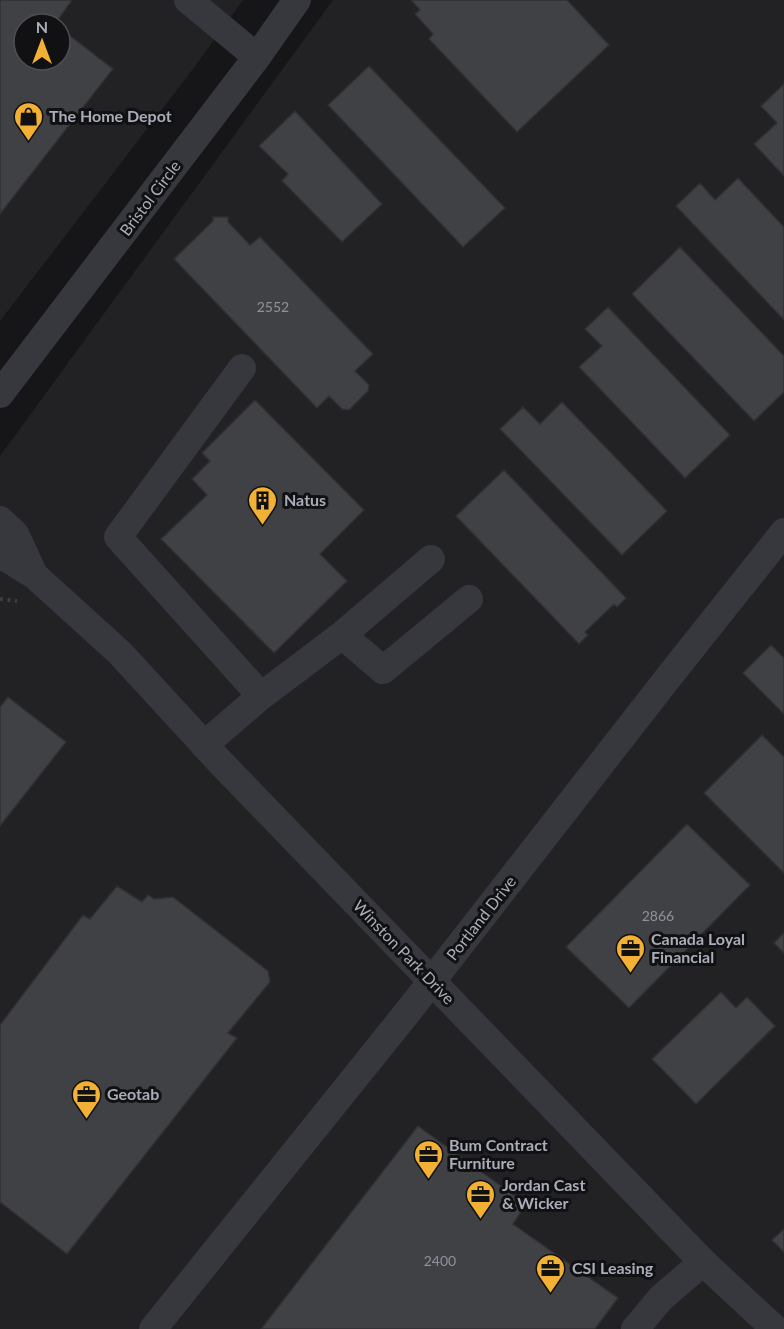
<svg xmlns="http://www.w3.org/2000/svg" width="784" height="1329" viewBox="0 0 784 1329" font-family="Lato,sans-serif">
	<rect width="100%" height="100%" fill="#161618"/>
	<!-- built -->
	<path fill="#222225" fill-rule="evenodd" d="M0,0H243L193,69L0,321ZM24,24H60V60H24Z
		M333,0H784V1329H0V456Z"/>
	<!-- building -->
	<path fill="#404145" stroke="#303034" stroke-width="1.5" d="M0,0H72L55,24H24V60H60V28L113,69L0,214Z
		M411,0H567L609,45L517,132L429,39L433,34L415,14L420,10Z
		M369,66L505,208L463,247L328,105Z
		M784,84V176L754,144L777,123L761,106Z
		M295,111L382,204L342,242L282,181L288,174L259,146Z
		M738,178L784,227V320L676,206L700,183L715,200Z
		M213,217H228V222L250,245L260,237L373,354L355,371L369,385L368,391L349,410L342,409L329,396L317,408L174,259L213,221Z
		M680,247L784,356V392L754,421L632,294Z
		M608,307L730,435L685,478L579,367L602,346L585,329Z
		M255,400L364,510L320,554L347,581L274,653L161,539L207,495L192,479L210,461L202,453Z
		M562,402L667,511L622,555L500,429L523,407L540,424Z
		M504,470L626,598L617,607L614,604L585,632L588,635L579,644L456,516Z
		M771,645L784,658V714L743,673Z
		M8,697L66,742L0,826V707Z
		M762,735L784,757V873L704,793Z
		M687,824L750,885L629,1008L566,947Z
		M117,886L142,902L148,895L154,899L173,897L268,971L270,982L228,1033L237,1038L67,1254L0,1202V1025L83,915L90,919Z
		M784,933V953L774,943Z
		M721,992L736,1008L747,997L775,1026L696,1104L652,1059Z
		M418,1126L526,1204L513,1224L618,1298L595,1329H261Z
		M784,1229V1252L772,1240Z"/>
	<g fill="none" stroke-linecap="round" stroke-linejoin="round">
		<!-- path -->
		<path stroke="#3d3f44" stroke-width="4" stroke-dasharray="3 4.5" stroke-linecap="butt" d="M0,599L17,601"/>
		<!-- minor -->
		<path stroke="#37383d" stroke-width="28" d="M188,0L257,57
			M0,394L257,57L297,0
			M0,520L15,534L34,575
			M0,554L34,575L120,653L221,763L647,1204L703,1262L775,1329
			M342,635L383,670L469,599
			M261,696L342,635L431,559
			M204,745L261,696L118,537L242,368
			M153,1329L410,1009L671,674L784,532
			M635,1329L661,1298L703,1262"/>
	</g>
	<!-- icons -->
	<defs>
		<symbol id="shop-pin" viewBox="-11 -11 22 30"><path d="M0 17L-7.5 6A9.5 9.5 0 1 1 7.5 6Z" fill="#f2b134" stroke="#111113"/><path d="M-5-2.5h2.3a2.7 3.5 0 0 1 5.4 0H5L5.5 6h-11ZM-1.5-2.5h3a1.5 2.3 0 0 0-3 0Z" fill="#111"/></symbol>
		<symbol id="building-pin" viewBox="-11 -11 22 30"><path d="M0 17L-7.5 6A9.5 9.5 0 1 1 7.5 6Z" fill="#f2b134" stroke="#111113"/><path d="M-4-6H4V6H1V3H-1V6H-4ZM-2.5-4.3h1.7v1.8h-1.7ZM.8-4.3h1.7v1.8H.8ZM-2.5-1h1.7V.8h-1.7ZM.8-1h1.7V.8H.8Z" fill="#111"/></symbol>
		<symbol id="office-pin" viewBox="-11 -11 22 30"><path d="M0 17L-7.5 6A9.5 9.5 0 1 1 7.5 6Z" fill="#f2b134" stroke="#111113"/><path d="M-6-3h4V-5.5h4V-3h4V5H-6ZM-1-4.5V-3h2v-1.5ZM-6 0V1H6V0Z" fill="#111"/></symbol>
	</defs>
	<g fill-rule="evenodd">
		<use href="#shop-pin" x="12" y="100" width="33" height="45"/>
		<use href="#building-pin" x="246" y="484" width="33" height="45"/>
		<use href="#office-pin" x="614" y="932" width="33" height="45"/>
		<use href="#office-pin" x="70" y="1078" width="33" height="45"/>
		<use href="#office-pin" x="412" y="1138" width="33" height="45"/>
		<use href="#office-pin" x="464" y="1178" width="33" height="45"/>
		<use href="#office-pin" x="534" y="1252" width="33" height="45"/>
	</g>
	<g text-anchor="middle" stroke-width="6" stroke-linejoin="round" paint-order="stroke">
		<!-- number labels -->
		<g font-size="14" fill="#8e929b">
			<text x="273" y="312">2552</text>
			<text x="658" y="921">2866</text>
			<text x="440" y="1266">2400</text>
		</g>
		<!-- poi labels -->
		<g font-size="16" font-weight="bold" fill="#a8adb8" stroke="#111113" text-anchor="start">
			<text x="49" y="122">The Home Depot</text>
			<text x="284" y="506">Natus</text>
			<text x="651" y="945">Canada Loyal<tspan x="651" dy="18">Financial</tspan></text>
			<text x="107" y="1100">Geotab</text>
			<text x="449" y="1151">Bum Contract<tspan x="449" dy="18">Furniture</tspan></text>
			<text x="502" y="1191">Jordan Cast<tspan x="502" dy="18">&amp; Wicker</tspan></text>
			<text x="572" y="1274">CSI Leasing</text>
		</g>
		<!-- street labels -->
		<g font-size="16" fill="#a8adb8" stroke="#111113">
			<text transform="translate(150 198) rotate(-53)" y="6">Bristol Circle</text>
			<text transform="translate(481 918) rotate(-52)" y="6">Portland Drive</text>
			<text transform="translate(404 952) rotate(46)" y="6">Winston Park Drive</text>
		</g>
	</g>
	<!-- north arrow -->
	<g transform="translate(42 42)"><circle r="28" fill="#111113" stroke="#4d4f55" stroke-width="1.5"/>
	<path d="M0-4.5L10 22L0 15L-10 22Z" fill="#f2b134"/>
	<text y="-9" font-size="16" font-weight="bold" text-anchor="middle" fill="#a8adb8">N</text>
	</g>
</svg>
